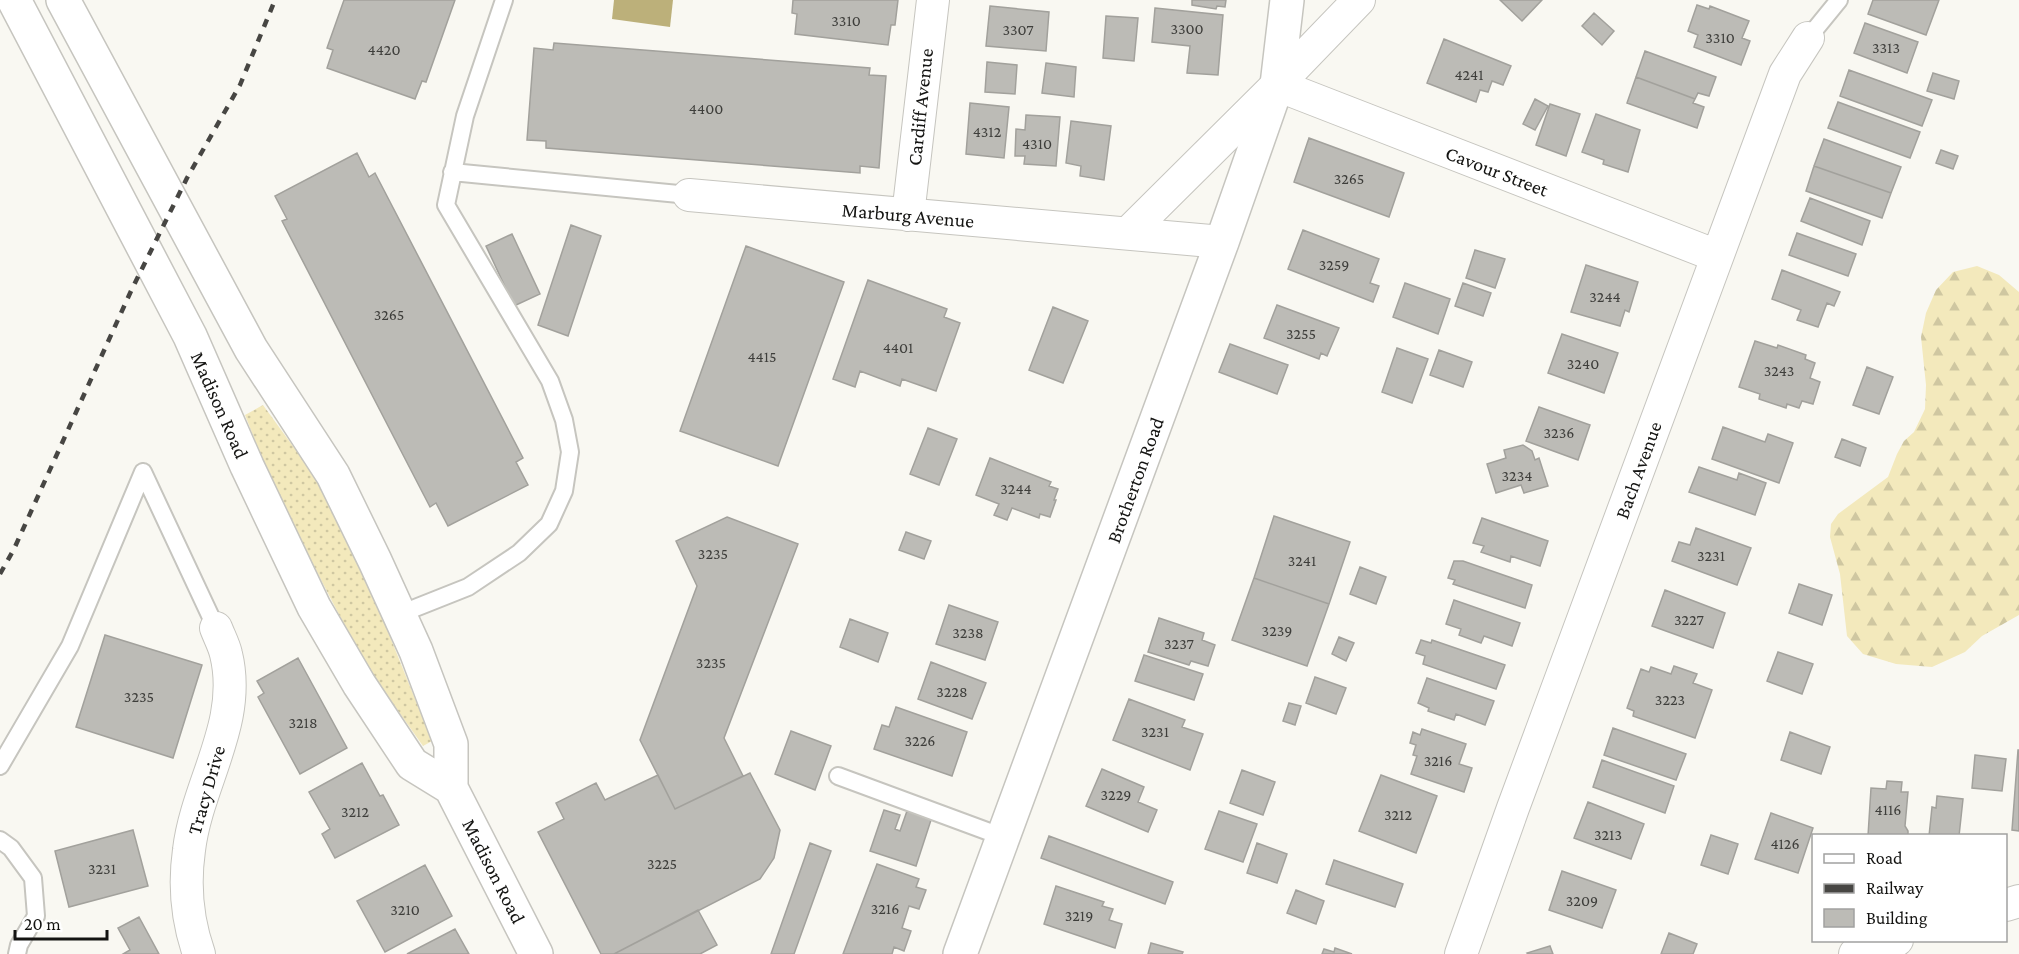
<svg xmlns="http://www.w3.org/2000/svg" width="2019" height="954" viewBox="0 0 2019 954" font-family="'Crimson Pro',serif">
	<defs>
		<pattern id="grass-dots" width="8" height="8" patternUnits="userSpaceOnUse" patternTransform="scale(1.5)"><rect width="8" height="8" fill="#f3e9bc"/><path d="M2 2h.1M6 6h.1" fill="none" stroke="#cfc7a1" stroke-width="1.8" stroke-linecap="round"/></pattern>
		<pattern id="forest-firs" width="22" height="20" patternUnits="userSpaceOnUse" patternTransform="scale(1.5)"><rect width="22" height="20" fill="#f3e9bc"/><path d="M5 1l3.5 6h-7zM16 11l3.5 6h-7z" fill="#cfc7a1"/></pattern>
	</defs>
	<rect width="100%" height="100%" fill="#f9f8f2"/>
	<!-- grass -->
	<path fill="url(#grass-dots)" d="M263,405L314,475L366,577L432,741L423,746L364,663L274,489L245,415Z"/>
	<!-- forest -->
	<path fill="url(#forest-firs)" d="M1977,266L1999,275L2019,292V615L1982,636L1965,652L1932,667L1896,664L1863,654L1847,636L1840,574L1830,537L1831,524L1838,514L1888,477L1897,454L1904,441L1914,432L1925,409L1926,385L1921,337L1926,313L1936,290L1953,272Z"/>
	<!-- water -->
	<path fill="#bcb07a" d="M614,0H673L670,27L612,19Z"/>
	<!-- building -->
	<path fill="#bcbbb6" stroke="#a2a19c" stroke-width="1.5" d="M344,0H455L426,82L422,81L415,99L327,68L333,50L327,48Z
		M793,0H898L895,25H891L888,45L795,34L797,14L792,13Z
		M1192,0H1226L1225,7L1217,6L1216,9L1192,5Z
		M1500,0H1542L1522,21Z
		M1873,0H1939L1926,35L1868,14Z
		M1697,5L1709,9L1710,6L1749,21L1742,38L1750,41L1741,65L1694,47L1698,35L1688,31Z
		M990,6L1049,12L1046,51L986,46Z
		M1155,8L1223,15L1218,75L1187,73L1190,46L1152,42Z
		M1594,13L1614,31L1602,45L1582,26Z
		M1106,16L1138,18L1134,61L1103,58Z
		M1865,23L1918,42L1907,73L1854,53Z
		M1444,39L1511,66L1503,85L1492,81L1488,92L1480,90L1476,102L1427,83Z
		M554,43L870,68L869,75L886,76L879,168L860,166V173L546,148V141L527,140L534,48L553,50Z
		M1645,51L1716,77L1709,96L1698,93L1695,99L1636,77Z
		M987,62L1017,65L1015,94L985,92Z
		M1046,63L1076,67L1074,97L1042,93Z
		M1849,70L1932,100L1922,126L1840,96Z
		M1933,73L1959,81L1954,99L1927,91Z
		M1636,77L1695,99L1693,103L1704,107L1697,128L1627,103Z
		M1535,99L1548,106L1535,130L1523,124Z
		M1838,102L1920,132L1910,158L1828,128Z
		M970,103L1009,107L1004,158L966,154Z
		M1550,104L1580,114L1566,156L1536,145Z
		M1596,114L1640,130L1628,172L1603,164L1604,160L1582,152Z
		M1026,115L1060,117L1056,166L1024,164L1025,156H1015L1016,129L1025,130Z
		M1071,121L1111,126L1104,180L1080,176L1081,166L1066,163Z
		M1309,138L1404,173L1389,217L1294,182Z
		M1824,139L1901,167L1891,193L1814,166Z
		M1941,150L1958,156L1953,169L1936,163Z
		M357,153L369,177L375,173L523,458L516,462L528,485L448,526L436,503L430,507L282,221L287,219L275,196Z
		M1814,166L1891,193L1882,218L1806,191Z
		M1810,198L1870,221L1862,245L1801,221Z
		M571,225L601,236L568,336L538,325Z
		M1303,230L1379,259L1370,283L1379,286L1373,302L1288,269Z
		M1797,233L1856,254L1848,276L1789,255Z
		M512,234L540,294L514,306L486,246Z
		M746,246L844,282L778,466L680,431Z
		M1475,250L1505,259L1495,288L1466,278Z
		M1586,265L1638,282L1629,312L1625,310L1620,326L1571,312Z
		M1782,270L1840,292L1834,306L1827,303L1818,327L1797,320L1801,310L1772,299Z
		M868,280L947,309L944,317L960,323L936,391L902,379L900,386L860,371L855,387L833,379Z
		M1405,283L1450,299L1438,334L1393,317Z
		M1463,283L1491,293L1483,316L1455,306Z
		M1277,305L1339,328L1327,356L1321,353L1319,359L1264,338Z
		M1053,307L1088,321L1063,383L1029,370Z
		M1562,334L1618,353L1604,393L1548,373Z
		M1755,341L1777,348L1778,345L1806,355L1805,359L1815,363L1810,378L1820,382L1813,404L1802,401L1799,408L1787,404L1786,408L1759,399L1760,394L1739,387Z
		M1230,344L1288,365L1277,394L1219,372Z
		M1397,348L1428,359L1412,403L1382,392Z
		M1439,350L1472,362L1463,387L1430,375Z
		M1867,367L1893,377L1879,414L1853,405Z
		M1539,407L1590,425L1578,460L1526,441Z
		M1723,427L1765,442L1768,434L1793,443L1779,483L1712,459Z
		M928,428L957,439L939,485L910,474Z
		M1842,439L1866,448L1860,466L1835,457Z
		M1523,445L1532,451L1535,460L1539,458L1548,486L1524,493L1521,485L1496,493L1487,464L1506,458L1504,450Z
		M990,458L1051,482L1049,486L1058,489L1054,500H1056L1050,517L1040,514L1039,518L1012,508L1007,520L994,515L999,504L976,495Z
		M1699,467L1737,480L1739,473L1766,483L1755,515L1689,492Z
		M1274,516L1350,542L1329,604L1254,578Z
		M727,517L798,544L724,738L743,776L675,809L640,740L697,586L676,541Z
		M1482,518L1548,541L1540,566L1511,556L1510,562L1481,552L1484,546L1473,543Z
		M1696,528L1751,548L1737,585L1672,561L1679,542L1690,545Z
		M906,532L931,541L924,559L899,550Z
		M1454,561H1463L1532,585L1525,608L1453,584L1455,580L1448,578Z
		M1360,567L1386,577L1376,604L1350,594Z
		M1254,578L1329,604L1307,666L1232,640Z
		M1799,584L1832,595L1822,625L1789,613Z
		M1665,590L1725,613L1713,648L1652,626Z
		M1454,600L1520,623L1512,646L1484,636L1481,643L1459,635L1461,629L1446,624Z
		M949,605L998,622L985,660L936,644Z
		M1159,618L1204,633L1202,640L1215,645L1208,666L1191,661L1189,665L1148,652Z
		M850,619L888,633L878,662L840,647Z
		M105,635L202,665L173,758L76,727Z
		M1339,637L1354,643L1346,661L1332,654Z
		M1421,640L1431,643L1432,640L1505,665L1496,689L1423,664L1425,656L1416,653Z
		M1778,652L1813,664L1802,694L1767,681Z
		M1144,655L1203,674L1194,700L1135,681Z
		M298,658L347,748L300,774L258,697L264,693L257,681Z
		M931,662L986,683L972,719L918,699Z
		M1674,666L1697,674L1693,683L1712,690L1695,738L1633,716L1634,711L1627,708L1641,669L1649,672L1651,667L1671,674Z
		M1315,677L1346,688L1336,714L1306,703Z
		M1427,678L1494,701L1485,725L1456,714L1454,720L1428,711L1429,708L1418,703Z
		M1129,699L1185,720L1182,727L1203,734L1190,770L1113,740Z
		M1289,703L1301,706L1295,725L1283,721Z
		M896,707L967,732L952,776L874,749L882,725L889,727Z
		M1613,728L1686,754L1676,780L1604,755Z
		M1422,729L1466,744L1459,764L1472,768L1464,792L1411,774L1417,756L1413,755L1416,745L1410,743L1413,732L1420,735Z
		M791,731L831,746L815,790L775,774Z
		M1790,732L1830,747L1821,774L1781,760Z
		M2018,750H2019V831L2012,830Z
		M1975,755L2006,759L2002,791L1972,788Z
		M1602,760L1674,786L1665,813L1593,787Z
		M362,763L380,796L383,795L399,825L335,858L322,834L330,829L309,792Z
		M1102,769L1144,787L1138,802L1157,810L1148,832L1086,806Z
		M1242,770L1275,782L1263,815L1230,803Z
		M750,773L780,830L774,858L760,879L614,954H601L538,832L564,819L556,803L596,783L605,800L658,775L675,809Z
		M1381,775L1437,796L1416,853L1359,831Z
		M1887,781L1902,782L1901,792H1908L1905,826L1908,831V836H1868L1871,788L1886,789Z
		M1937,796L1963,799L1959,836H1929L1932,807L1936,808Z
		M1588,802L1644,824L1631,859L1574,838Z
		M884,810L900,815L895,829L900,831L907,811L931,820L916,866L870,851Z
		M1219,811L1257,824L1243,862L1205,849Z
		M1771,813L1813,828L1798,873L1755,859Z
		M133,830L148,886L69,907L55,851Z
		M1711,835L1738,844L1728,874L1701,865Z
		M1049,836L1173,882L1165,904L1041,858Z
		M810,843L831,851L794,954H771Z
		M1257,843L1287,854L1277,883L1247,873Z
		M1334,860L1403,884L1395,907L1326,884Z
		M877,864L919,879L916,887L926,890L919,909L909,906L902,928L911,931L904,951L894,947L892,954H843Z
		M425,865L452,916L385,952L357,901Z
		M1562,871L1616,890L1602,928L1549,910Z
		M1056,886L1104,902L1102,906L1113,909L1109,920L1122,924L1115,948L1044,924Z
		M1296,890L1324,901L1316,924L1287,913Z
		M698,910L717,945L700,954H614Z
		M139,917L159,954H123L130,950L118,928Z
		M455,929L469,954H407Z
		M1669,933L1697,944L1693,954H1661Z
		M1151,943L1183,952L1182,954H1148Z
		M1550,946L1553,954H1528L1527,953Z
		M1335,948L1352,954H1322L1324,949L1334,952Z"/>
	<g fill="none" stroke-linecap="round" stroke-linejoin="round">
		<defs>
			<path id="lane" d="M1808,38L1839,0
				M452,172L689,195
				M143,472L216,628
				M400,614L468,587L519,553L549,524L564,491L570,452L564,420L550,381L446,205L465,116L504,0
				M0,766L70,646L143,472
				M838,776L1003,837
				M0,840L11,848L33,878L36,916L19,945L17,954"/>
			<path id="street" d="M1277,85L1717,256
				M689,195L1222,242
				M908,215L933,0
				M1128,233L1277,85L1359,0
				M2006,905L2019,901
				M199,954C187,920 184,885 189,850C197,783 243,723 226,654C224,645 219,636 216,628
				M1461,954L1513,808L1785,74L1808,38
				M1855,954L1897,940"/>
			<path id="secondary" d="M14,0L190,336L247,466L314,607L359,684L412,764L451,788
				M63,0L251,349L333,475L375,561L416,651L451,744V788L536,954
				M960,954L1222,242L1277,85L1287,0"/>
		</defs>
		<!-- lane casing -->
		<use href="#lane" stroke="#c6c5bf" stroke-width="20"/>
		<!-- street casing -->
		<use href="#street" stroke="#c6c5bf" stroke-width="34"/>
		<!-- secondary casing -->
		<use href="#secondary" stroke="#c6c5bf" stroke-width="36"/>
		<!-- lane -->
		<use href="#lane" stroke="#fff" stroke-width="16"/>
		<!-- street -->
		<use href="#street" stroke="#fff" stroke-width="32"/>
		<!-- secondary -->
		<use href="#secondary" stroke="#fff" stroke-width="33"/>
		<!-- rail -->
		<path stroke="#474643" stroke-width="4.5" stroke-dasharray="8 8" stroke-linecap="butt" d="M0,574L14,549L131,291L187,178L240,85L275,0"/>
	</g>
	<g text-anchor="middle" stroke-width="4.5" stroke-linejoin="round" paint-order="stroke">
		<!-- number labels -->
		<g font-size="16" fill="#3e3e3b">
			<text x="846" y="26">3310</text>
			<text x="1187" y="34">3300</text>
			<text x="1018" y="35">3307</text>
			<text x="1720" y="43">3310</text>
			<text x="1886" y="53">3313</text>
			<text x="384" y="55">4420</text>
			<text x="1469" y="80">4241</text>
			<text x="706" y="114">4400</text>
			<text x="987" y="137">4312</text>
			<text x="1037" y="149">4310</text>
			<text x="1349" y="184">3265</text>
			<text x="1334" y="270">3259</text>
			<text x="1605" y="302">3244</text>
			<text x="389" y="320">3265</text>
			<text x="1301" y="339">3255</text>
			<text x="898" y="353">4401</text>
			<text x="762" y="362">4415</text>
			<text x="1583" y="369">3240</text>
			<text x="1779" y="376">3243</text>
			<text x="1559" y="438">3236</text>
			<text x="1517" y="481">3234</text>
			<text x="1016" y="494">3244</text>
			<text x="713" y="559">3235</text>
			<text x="1711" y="561">3231</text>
			<text x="1302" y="566">3241</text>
			<text x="1689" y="625">3227</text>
			<text x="1277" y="636">3239</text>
			<text x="968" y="638">3238</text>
			<text x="1179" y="649">3237</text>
			<text x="711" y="668">3235</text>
			<text x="952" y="697">3228</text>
			<text x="139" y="702">3235</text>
			<text x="1670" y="705">3223</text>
			<text x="303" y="728">3218</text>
			<text x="1155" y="737">3231</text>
			<text x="920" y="746">3226</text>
			<text x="1438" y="766">3216</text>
			<text x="1116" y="800">3229</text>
			<text x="1888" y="815">4116</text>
			<text x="355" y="817">3212</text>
			<text x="1398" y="820">3212</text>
			<text x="1608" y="840">3213</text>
			<text x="1785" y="849">4126</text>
			<text x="662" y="869">3225</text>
			<text x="102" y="874">3231</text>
			<text x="1582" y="906">3209</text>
			<text x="885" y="914">3216</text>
			<text x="405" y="915">3210</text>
			<text x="1079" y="921">3219</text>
		</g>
		<!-- street labels -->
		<g font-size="20" fill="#141412" stroke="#fff">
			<text transform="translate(920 107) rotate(-84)" y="7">Cardiff Avenue</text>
			<text transform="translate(1497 171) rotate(21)" y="7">Cavour Street</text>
			<text transform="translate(908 215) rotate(5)" y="7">Marburg Avenue</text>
			<text transform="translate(220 405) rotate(66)" y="7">Madison Road</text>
			<text transform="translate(1638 470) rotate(-70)" y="7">Bach Avenue</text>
			<text transform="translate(1135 480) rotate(-70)" y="7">Brotherton Road</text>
			<text transform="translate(206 790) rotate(-74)" y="7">Tracy Drive</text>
			<text transform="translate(494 871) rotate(63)" y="7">Madison Road</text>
		</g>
	</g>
	<!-- legend -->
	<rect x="1812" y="834" width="195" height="108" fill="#ffffff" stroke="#a1a1a0" stroke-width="1.5"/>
	<rect x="1824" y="854" width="30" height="9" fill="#ffffff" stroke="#a1a1a0" stroke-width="1.5"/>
	<text x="1866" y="864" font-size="18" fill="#141412">Road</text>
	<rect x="1824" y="884" width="30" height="9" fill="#474643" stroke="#a1a1a0" stroke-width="1.5"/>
	<text x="1866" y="894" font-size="18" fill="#141412">Railway</text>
	<rect x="1824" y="909" width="30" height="18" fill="#bcbbb6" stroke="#a1a1a0" stroke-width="1.5"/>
	<text x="1866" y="924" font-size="18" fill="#141412">Building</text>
	<!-- scale -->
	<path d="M15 930v9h92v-9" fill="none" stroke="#141412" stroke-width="3"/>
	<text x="24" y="930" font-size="18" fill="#141412" stroke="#ffffff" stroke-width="4.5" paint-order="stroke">20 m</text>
</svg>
